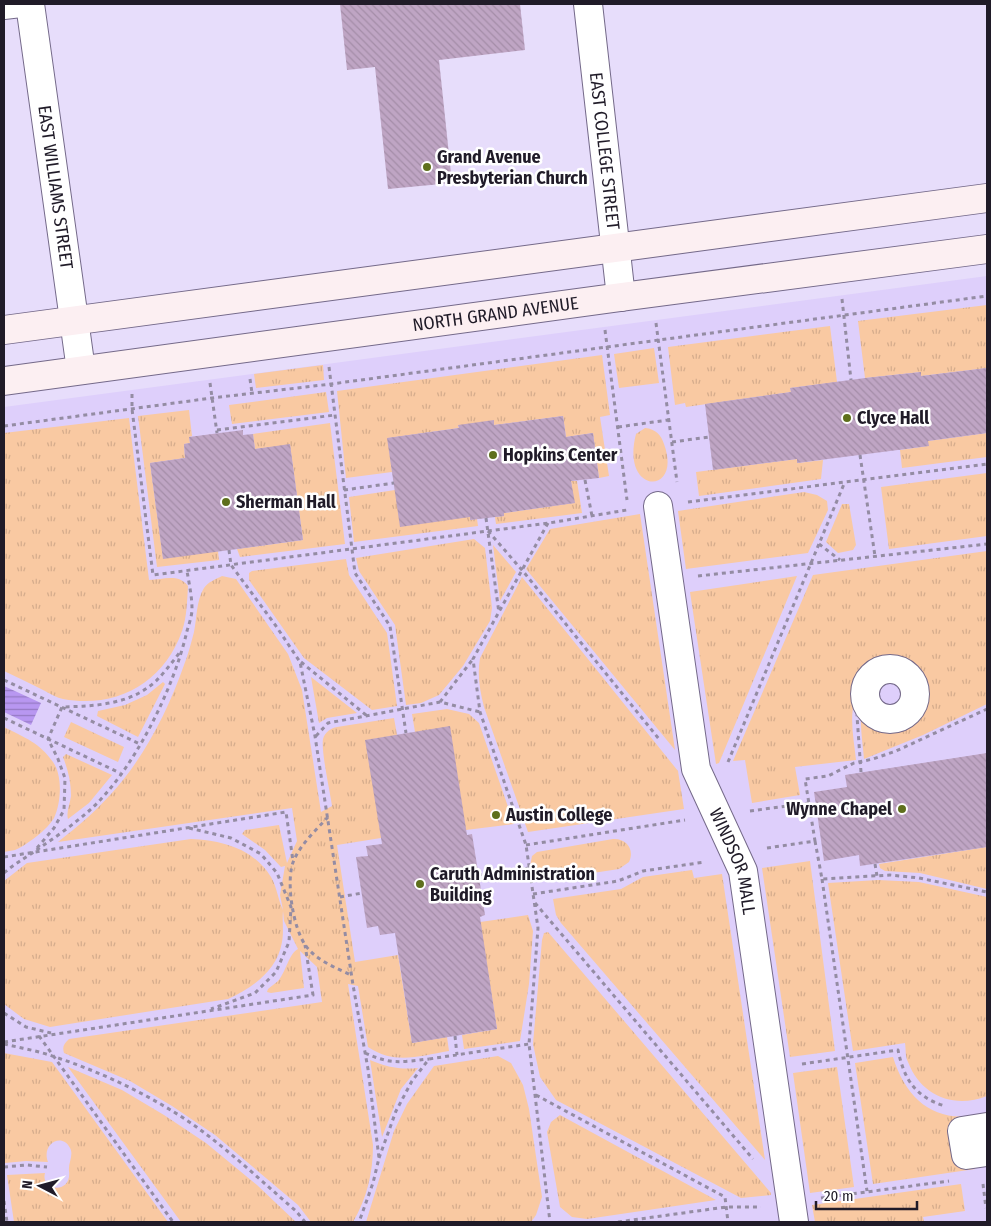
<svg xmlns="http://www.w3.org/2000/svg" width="991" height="1226" viewBox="0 0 991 1226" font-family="'Fira Sans Condensed',sans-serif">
	<defs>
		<pattern id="grass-tufts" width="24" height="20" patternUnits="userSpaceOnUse" patternTransform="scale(1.25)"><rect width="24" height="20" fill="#f9c9a2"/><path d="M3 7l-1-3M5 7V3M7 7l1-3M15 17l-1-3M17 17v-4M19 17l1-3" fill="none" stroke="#d5ac8c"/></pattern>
		<pattern id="water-rules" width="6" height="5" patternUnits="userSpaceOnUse" patternTransform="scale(1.25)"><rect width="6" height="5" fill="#b897f1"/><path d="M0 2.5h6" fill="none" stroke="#957ac3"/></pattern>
		<pattern id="building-back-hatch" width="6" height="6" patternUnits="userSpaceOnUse" patternTransform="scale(1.25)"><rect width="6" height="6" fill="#bfa5c4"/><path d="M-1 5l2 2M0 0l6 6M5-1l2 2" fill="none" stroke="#a48da8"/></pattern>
	</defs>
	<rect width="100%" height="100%" fill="#e7ddfb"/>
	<!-- built -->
	<path fill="#decffb" d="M987,276V1222H4V407Z"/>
	<!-- grass -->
	<path fill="url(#grass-tufts)" d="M987,305V368L921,376V372L865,378L858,321Z
		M830,326L837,382L790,388L791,392L686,407L685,403L675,405L668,347Z
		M654,348L659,383L619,388L614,354Z
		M602,355L610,415L600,417L609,476L599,478L593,433L566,437L563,416L494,425V421L458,426L459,428L388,438L392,472L346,478L337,391Z
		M323,365L324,380L256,388L254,374Z
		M326,392L329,412L232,424L229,405Z
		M189,410L192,436L189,437L190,443L184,444L185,458L150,463L163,558L218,551L219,560L157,567L138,416Z
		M129,418L149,580C163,580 178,573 188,586C187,601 187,617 182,631C164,683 116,709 63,699C57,698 51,694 45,691C32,684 18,678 4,671V433Z
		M330,423L345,544L240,557L237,549L303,540L290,445L255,449L253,434Z
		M645,428C656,429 661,435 664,444C683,496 620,495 636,434Z
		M987,433V457L902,468L900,450L928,446V441Z
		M797,459L798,463L823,460L821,479L699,496L696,472Z
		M987,473V536L889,549L881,487Z
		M571,481H577L582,513L496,524L495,517L504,516V513L574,503Z
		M395,490L470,517V520L477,519L478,526L354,542L349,497Z
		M804,492L817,495L827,501L828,510L808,553L686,569L678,511Z
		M842,504H849L856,545L853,550L838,553L826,542Z
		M640,514L675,750L526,569L550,529Z
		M474,539L485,548L492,608L490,621L463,666L439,695L421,703L406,705L395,625L359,571L356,558Z
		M493,545L516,572L500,601Z
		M987,551V704L923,735L864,759C863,743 857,712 865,698C871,735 928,718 912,685C910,680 908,676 903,673C896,669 889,669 881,672C874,674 868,680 864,686C861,690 856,694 855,699C849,718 854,740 856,760L795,767L800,795L752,803L745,760L733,761L813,575Z
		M346,559L349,575L387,633L397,706L372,710L304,658L249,580V573L252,571Z
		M222,576L236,579L288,654L302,690L321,812L332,806C330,791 321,752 323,739C325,732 331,728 337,727L394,718L397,735L381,838L337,845L355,962L398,955L412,1043L447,1037L449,1051C419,1056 395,1065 368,1047L358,986L348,984L373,1145C373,1173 367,1198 353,1222H311L298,1205L215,1135L172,1106L130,1081L64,1053C62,1046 64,1044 69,1039L322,1002L317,967L300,951L304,988L271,993L267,992L268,989C271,986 275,984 278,981C286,972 289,953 298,949L284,921L283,911C282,921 284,932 282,942C277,971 253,987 228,999L50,1027L24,1019L4,1004V881L27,863L191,839C222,840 254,849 271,877C277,887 278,900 283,910L280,895L285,866L281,867L265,850L242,834L245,830L279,825L287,863L297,841L292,808L58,842C77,827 95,812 111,794C144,758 168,711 184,665C188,655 191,643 194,632C197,618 196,601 204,588C208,582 216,579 222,576Z
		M797,576L719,763L716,764L690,592Z
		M522,577L678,771L684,809L528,832L484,707C480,691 477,675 480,658Z
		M311,677L357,713L327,718L319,723Z
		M163,682L165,684L138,737L97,716L98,711L125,705L147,695Z
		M447,709L469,714L479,723L514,824L466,830L415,732L412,714Z
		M71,722L124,747L118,762L64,737Z
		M4,727C25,738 39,742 53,762C63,776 61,803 54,818C48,829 27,845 15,850C12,851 7,851 4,852Z
		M66,754L112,775L89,803L68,819C66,812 70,804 71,796C71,782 68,770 63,757Z
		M613,839C626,838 635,849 629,862L619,869L547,880L536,876L530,866L532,856L537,852Z
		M987,847V889L920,873L885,871L880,868L879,864Z
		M810,861L835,1051L790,1057L762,868Z
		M692,870L694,878L722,874L765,1160L561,923L556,915L553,899L621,889L643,877Z
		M878,880L919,882L987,897V1096C954,1109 921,1096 908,1062C905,1056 906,1049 905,1043L853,1051L828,883Z
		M528,915L533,931L529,984L520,1041L464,1049L462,1035L497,1029L480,922Z
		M548,932L771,1193V1195L741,1198L556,1100L540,1077L533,1044L542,940L544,933Z
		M4,1053L52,1062L168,1222H14L7,1175L45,1173C40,1191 72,1195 69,1171C68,1163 74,1155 70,1148C62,1132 41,1144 48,1162L26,1161L5,1163L4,1152Z
		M498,1056L511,1063L523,1085L529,1109L542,1197L536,1215L531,1222H366L394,1131L407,1104L434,1066Z
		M893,1057C907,1103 940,1127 987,1112V1152L973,1155L975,1169L873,1184L855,1063Z
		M370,1060C387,1067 400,1070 418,1068L401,1089L382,1137Z
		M68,1067L122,1090L164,1115L206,1143L257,1185L296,1222H181Z
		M837,1067L854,1187L810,1193L793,1073Z
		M560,1115L716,1200L587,1219L572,1217L560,1207L547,1132L551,1122Z
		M961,1184L965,1211L923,1217L924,1222H815L812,1205Z"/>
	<!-- water -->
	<path fill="url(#water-rules)" d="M4,686L41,703L31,725L4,712Z"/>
	<!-- building -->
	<path fill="url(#building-back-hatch)" d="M340,4H520L525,50L439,60L452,183L388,189L375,67L347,70Z
		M987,368V433L928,441L929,446L797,463V459L713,470L705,404L791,392L790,388L865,378L921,372V376Z
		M563,416L566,437L593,433L599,478L571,481L575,503L504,513V516L470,520V517L400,527L387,438L459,428L458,425L494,420V425Z
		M243,430V435L253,434L255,449L290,444L303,540L163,559L150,463L185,458L184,444L190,443L189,437Z
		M450,726L467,835L472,834L485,915L480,917L497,1029L412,1043L395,933L380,935L378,926L367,928L356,857L368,856L366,846L382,844L365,740Z
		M987,753V847L860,866L859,855L824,861L814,792L847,787L845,775Z"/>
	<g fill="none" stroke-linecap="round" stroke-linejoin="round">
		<defs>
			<path id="lane" d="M4,9L30,6"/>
			<g id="street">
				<path id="s1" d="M30,4L81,370"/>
				<path id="s2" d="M588,4L621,297"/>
				<path id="s3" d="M658,506L696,769L743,871L794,1222"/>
				<circle cx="890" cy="694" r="25"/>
				<path d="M987,1127L962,1131L966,1155L987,1152"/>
			</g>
			<g id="secondary">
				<path d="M4,330L987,198"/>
				<path id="s4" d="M4,381L621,297L987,249"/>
			</g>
		</defs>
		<!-- lane casing -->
		<use href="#lane" stroke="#746989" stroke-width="22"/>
		<!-- street casing -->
		<use href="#street" stroke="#746989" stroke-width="30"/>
		<!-- secondary casing -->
		<use href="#secondary" stroke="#746989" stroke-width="30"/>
		<!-- path -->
		<path stroke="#948ca3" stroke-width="3" stroke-dasharray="4 4" stroke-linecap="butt" d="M842,299L851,380
			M656,323L677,482
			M605,330L627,500
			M329,367L355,573L390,626L406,733
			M250,379L252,393
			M210,383L217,433
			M132,394V409L153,575L549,523L627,510
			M4,426L212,398L331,384L987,296
			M618,427L668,420
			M217,430L335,415
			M672,442L709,437
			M860,455L875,556
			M585,480L592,516
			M344,490L394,483
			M688,502L987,464
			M486,518L499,613
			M548,523L473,659L480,712L526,845L538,928L529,1044L550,1222
			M488,531L522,570L659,739
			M819,544L840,560
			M229,550L231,565L276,626L300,662L315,736L353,985L368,1069L379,1158L373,1183L359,1222
			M698,576L987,544
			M301,662L366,715
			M869 694a21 21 0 1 1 42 0a21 21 0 1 1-42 0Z
			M4,680L140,744
			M440,702L473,659
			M4,718L120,773
			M316,736L328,723L440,702L480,712
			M728,762L844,484
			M861,772L857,716L859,700L871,684
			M750,811L809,803
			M328,817C316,830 301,844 294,860C285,879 293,929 306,946C316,960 336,968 351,975
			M189,828L231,838L261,854L277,873L291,907L289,942L276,972L255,993L211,1009
			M815,841L822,879L890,875L919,878L987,892
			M526,845L685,820
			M37,848L54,828L64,810L65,778L58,759L48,739L62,707C95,706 130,705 156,681C165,672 173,661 181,651
			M767,848L815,841L805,779L828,776L854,763L873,759L896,751L987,709
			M4,857L286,812L293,861
			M875,864L877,876
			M4,873C14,864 24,859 35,851C53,839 73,825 90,810C134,770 174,688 187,631C189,624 192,616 192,609C192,596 189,583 187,571
			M478,875L529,868
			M822,879L867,1191
			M533,894L618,881L643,871L705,862
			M340,897L362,893
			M535,903L753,1159
			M4,1013L26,1027L51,1033
			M39,1036L173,1222
			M455,1036L457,1055
			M4,1042L313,995L305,945
			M4,1044C21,1048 39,1051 55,1057C101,1072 145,1093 185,1119C225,1146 260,1180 296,1211L305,1222
			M365,1053C392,1065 400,1062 429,1059
			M802,1064L898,1050C904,1079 915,1097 945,1106
			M536,1095L725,1197L728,1222
			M379,1158L396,1111L412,1081L429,1059L529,1044
			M4,1167L27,1165L47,1167
			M983,1184L986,1208
			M821,1198L949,1181
			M4,1201L7,1222
			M618,1222L726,1207H761"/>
		<!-- lane -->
		<use href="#lane" stroke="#fff" stroke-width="20"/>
		<!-- street -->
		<use href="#street" stroke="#fff" stroke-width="28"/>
		<!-- secondary -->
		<use href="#secondary" stroke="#fceff2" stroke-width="28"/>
	</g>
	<!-- markers -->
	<g fill="#5e6f1c" stroke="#fff" stroke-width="2">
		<circle cx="427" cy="167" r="5"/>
		<circle cx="847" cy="418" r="5"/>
		<circle cx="493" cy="455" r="5"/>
		<circle cx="226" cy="502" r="5"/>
		<circle cx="902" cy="809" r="5"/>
		<circle cx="496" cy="815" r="5"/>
		<circle cx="420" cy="884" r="5"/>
	</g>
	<g text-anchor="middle" stroke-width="5" stroke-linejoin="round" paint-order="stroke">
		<!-- street labels -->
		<g font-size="18" fill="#201b28" stroke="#fff">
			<text dy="6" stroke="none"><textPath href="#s2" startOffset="148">EAST COLLEGE STREET</textPath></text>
			<text dy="6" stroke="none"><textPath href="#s1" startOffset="185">EAST WILLIAMS STREET</textPath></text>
			<text dy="6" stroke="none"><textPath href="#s4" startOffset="496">NORTH GRAND AVENUE</textPath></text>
			<text dy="6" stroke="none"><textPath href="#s3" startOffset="366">WINDSOR MALL</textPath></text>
		</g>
		<!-- poi labels -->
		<g font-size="18" font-weight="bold" fill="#201b28" stroke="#fff" text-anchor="start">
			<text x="437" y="163">Grand Avenue<tspan x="437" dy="21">Presbyterian Church</tspan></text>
			<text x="857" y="424">Clyce Hall</text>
			<text x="503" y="461">Hopkins Center</text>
			<text x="236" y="508">Sherman Hall</text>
			<text x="892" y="815" text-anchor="end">Wynne Chapel</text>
			<text x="506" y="821">Austin College</text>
			<text x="430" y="880">Caruth Administration<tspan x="430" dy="21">Building</tspan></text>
		</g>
	</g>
	<!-- border -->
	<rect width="991" height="1226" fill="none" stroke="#201b28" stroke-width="10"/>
	<!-- north arrow -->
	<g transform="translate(40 1186) rotate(276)" stroke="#ffffff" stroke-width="4" paint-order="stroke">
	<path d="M0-4L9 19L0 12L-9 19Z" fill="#201b28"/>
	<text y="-8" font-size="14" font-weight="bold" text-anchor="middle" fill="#201b28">N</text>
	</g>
	<!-- scale -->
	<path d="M816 1201v8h101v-8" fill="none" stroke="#201b28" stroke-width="2.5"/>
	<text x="824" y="1201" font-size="15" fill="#201b28" stroke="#ffffff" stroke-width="4" paint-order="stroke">20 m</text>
</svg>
